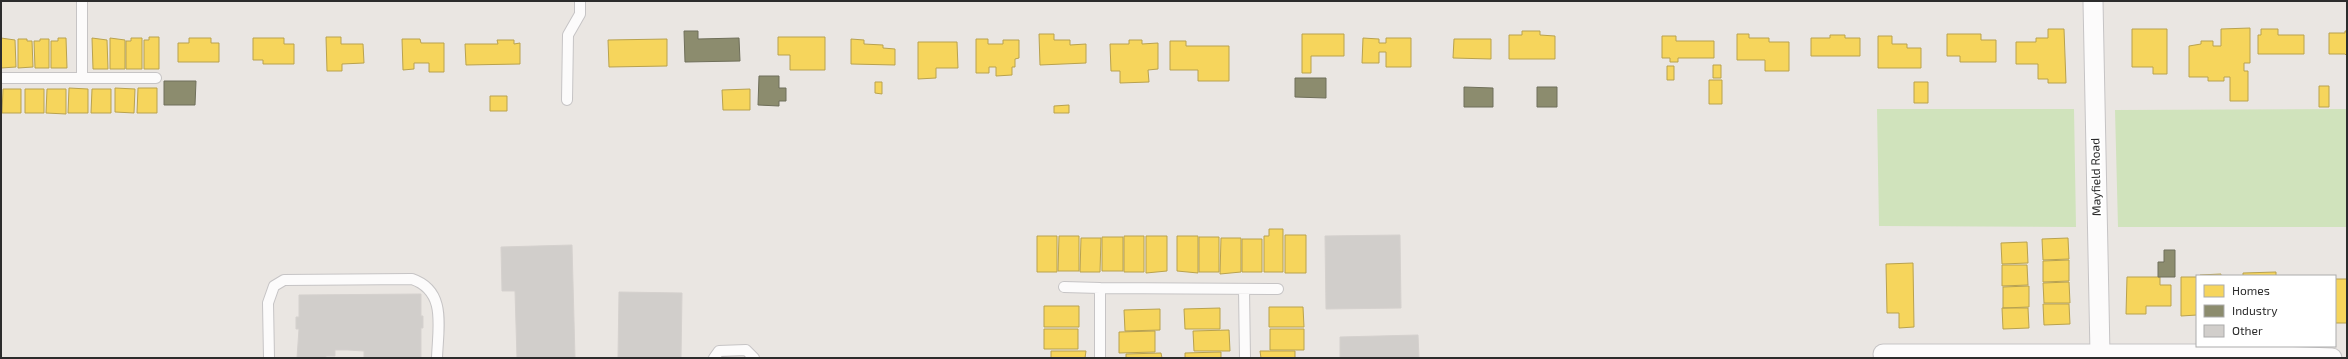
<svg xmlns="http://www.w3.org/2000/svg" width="2348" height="359" viewBox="0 0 2348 359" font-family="'Exo 2',sans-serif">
	<rect width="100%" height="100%" fill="#eae6e2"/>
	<!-- green -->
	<path fill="#d0e3bc" d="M1877,109H2074L2076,227L1879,226Z
		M2347,109V227H2118L2115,110Z"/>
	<!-- homes -->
	<path fill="#f6d55c" stroke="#b9a24e" d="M2250,28V63H2244V71H2248V101H2230V77H2224V81H2208V77H2189V46L2201,44V41H2213V46H2221V29Z
		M2048,29H2064L2066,83H2048V79H2038V64H2016V42H2036V38H2048Z
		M2132,29H2167V74H2153V67H2132Z
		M2261,29H2278V35H2304V54H2258V35H2261Z
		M1522,31H1540V35L1555,36V59H1509V35H1522Z
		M2345,31H2347V56L2345,54H2329V33H2345Z
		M1039,34H1054V40H1070V45L1086,44V63L1040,65Z
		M1302,34H1344V56H1311V73H1302Z
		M1737,34H1749V38H1769V42H1789V71H1765V60H1737Z
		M1947,34H1981V40H1996V62H1960V56H1947Z
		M1830,35H1845V38H1860V56H1811V38H1830Z
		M1662,36H1676V41H1714V58H1678V62H1670V58H1662Z
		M1878,36H1892V44H1907V48H1921V68H1878Z
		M149,37H159V69H144V40H149Z
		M326,37H341V44H363L364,63L342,64V71H327Z
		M778,37H825V70H790V55H778Z
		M1,38L15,40L16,67L1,68Z
		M58,38H66L67,68H51V41H58Z
		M92,38L107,40L108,69H93Z
		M110,38L125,40V69H110Z
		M131,38H142V69H126V41H131Z
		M189,38H211V43H219V62H178V43H189Z
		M253,38H284V44H294V64H263V60H253Z
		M1363,38L1379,39V43H1386V38H1411V67H1386V52H1379V63H1362Z
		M18,39H27V41H32L33,67L18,68Z
		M40,39H49V68H35L34,41H40Z
		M402,39H420L421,43H444V72H429V63H414V69L403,70Z
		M667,39V66L609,67L608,40Z
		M851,39L864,40V44L883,45V48L895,49V65L851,64Z
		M976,39H988V44H1003V40H1019V58L1015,59V67H1012V75L996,76V67H989V73H976Z
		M1454,39H1491V59L1453,58Z
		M497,40H514V44L520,43V64L466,65L465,44H498Z
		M1129,40H1142V44L1158,43V69L1148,70L1149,82L1120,83V71H1111L1110,44H1129Z
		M1170,41H1186V46H1229V81H1198V70H1170Z
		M918,42H957L958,68H936V78L918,79Z
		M1713,65H1721V78H1713Z
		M1667,66H1674V80H1667Z
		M1709,80H1722V104H1709Z
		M875,82H882V94L875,93Z
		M1914,82H1928V103H1914Z
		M2319,86H2329V107H2319Z
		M69,88L88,89V113H68Z
		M115,88L135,89L134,113L115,112Z
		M138,88H157V113H137Z
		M3,89H21V113H2Z
		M25,89H44V113H25Z
		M47,89H66V114L46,113Z
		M92,89H111V113H91Z
		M750,89V110H723L722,90Z
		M490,96H507V111H490Z
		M1069,105V113H1054V106Z
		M1269,229H1283V272H1264V236H1269Z
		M1285,235H1306V273H1285Z
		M1037,236H1057V272H1037Z
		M1059,236H1079V271H1058Z
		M1124,236H1144V272H1124Z
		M1146,236H1167V271L1146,273Z
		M1177,236H1198V273L1177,271Z
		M1102,237H1123V271H1102Z
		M1199,237H1219V272H1199Z
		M1081,238H1101L1100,272H1080Z
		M1221,238H1241V272L1220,274Z
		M2068,238L2069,259L2043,260L2042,239Z
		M1242,239H1262V272H1242Z
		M2027,242L2028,263L2002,264L2001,243Z
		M2069,260V281L2043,282V261Z
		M1913,263L1914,327L1899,328V313H1887L1886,264Z
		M2002,265H2027L2028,285L2002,286Z
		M2276,272V276H2243V273Z
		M2221,274V276H2200V275Z
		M2127,277H2160V285H2171V306H2146V314H2126Z
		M2181,277H2197V315L2181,316Z
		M2335,279H2347V323H2335Z
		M2069,282L2070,303H2044L2043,283Z
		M2029,286V307L2003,308V287Z
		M2043,304H2069L2070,324L2044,325Z
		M1044,306H1079V327H1044Z
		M1269,307H1303L1304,327H1269Z
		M1220,308V329H1185L1184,309Z
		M2002,308H2028L2029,328L2003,329Z
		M1160,309V330L1125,331L1124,310Z
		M1044,329H1078V349H1044Z
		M1270,329H1304V350H1270Z
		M1229,330L1230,351H1194L1193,331Z
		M1155,331V352L1119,353V332Z
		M1051,351H1086L1085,358H1051Z
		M1260,351H1295V358H1261Z
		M1221,352V358H1185V353Z
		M1161,353L1162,358H1126V354Z"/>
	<!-- industry -->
	<path fill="#8c8c6e" stroke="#6f6f5a" d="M684,31H698V39L739,38L740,61L685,62Z
		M759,76H779V88H786V101H779V106L758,105Z
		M1295,78H1326V98L1295,97Z
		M164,81H196L195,105H164Z
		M1464,87L1493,88V107H1464Z
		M1537,87H1557V107H1537Z
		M2164,250H2175V277H2158V262H2164Z"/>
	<!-- building -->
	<path fill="#d1cecb" stroke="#d5d1ce" d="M1400,235L1401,308L1326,309L1325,236Z
		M572,245L575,358H517L515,291H502L501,247Z
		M619,292L682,293L681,358H618Z
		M421,294V316H423V328H421V358H364V351L348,350H335V356H326V358H297L299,329H296V317H299V295Z
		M1418,335L1419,358H1340V337Z"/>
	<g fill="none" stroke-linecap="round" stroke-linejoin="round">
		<defs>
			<path id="service" d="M82,1V78H156
				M3,78H82
				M567,100L568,35L580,14V1
				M1064,287L1100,288
				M1244,289L1245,358
				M269,358L268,303L274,286L284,280L412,279C447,291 438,327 437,358
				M714,358L719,351L746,350L754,358
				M1100,358V288L1278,289"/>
			<path id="minor" d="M2093,1L2100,354
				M1883,354H2229L2332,358"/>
		</defs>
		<!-- service casing -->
		<use href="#service" stroke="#c6c4c5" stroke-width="12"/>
		<!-- minor casing -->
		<use href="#minor" stroke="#c6c4c5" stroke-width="21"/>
		<!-- service -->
		<use href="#service" stroke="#fcfbfb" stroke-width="10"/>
		<!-- minor -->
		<use href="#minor" stroke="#fcfbfb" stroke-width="19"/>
	</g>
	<g text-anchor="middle" stroke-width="4" stroke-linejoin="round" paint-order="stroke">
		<!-- street labels -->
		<g font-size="12" fill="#2c2c2c" stroke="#fff">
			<text transform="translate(2096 177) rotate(-91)" y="4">Mayfield Road</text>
		</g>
	</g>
	<!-- border -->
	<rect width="2348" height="359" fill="none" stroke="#2c2c2c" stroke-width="4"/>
	<!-- legend -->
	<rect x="2196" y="275" width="140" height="72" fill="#ffffff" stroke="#ababab"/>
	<rect x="2204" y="285" width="20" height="12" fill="#f6d55c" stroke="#ababab"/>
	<text x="2232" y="295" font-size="12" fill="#2c2c2c">Homes</text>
	<rect x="2204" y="305" width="20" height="12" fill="#8c8c6e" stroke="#ababab"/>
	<text x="2232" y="315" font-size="12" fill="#2c2c2c">Industry</text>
	<rect x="2204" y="325" width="20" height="12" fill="#d1cecb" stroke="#ababab"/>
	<text x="2232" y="335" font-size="12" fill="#2c2c2c">Other</text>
</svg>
